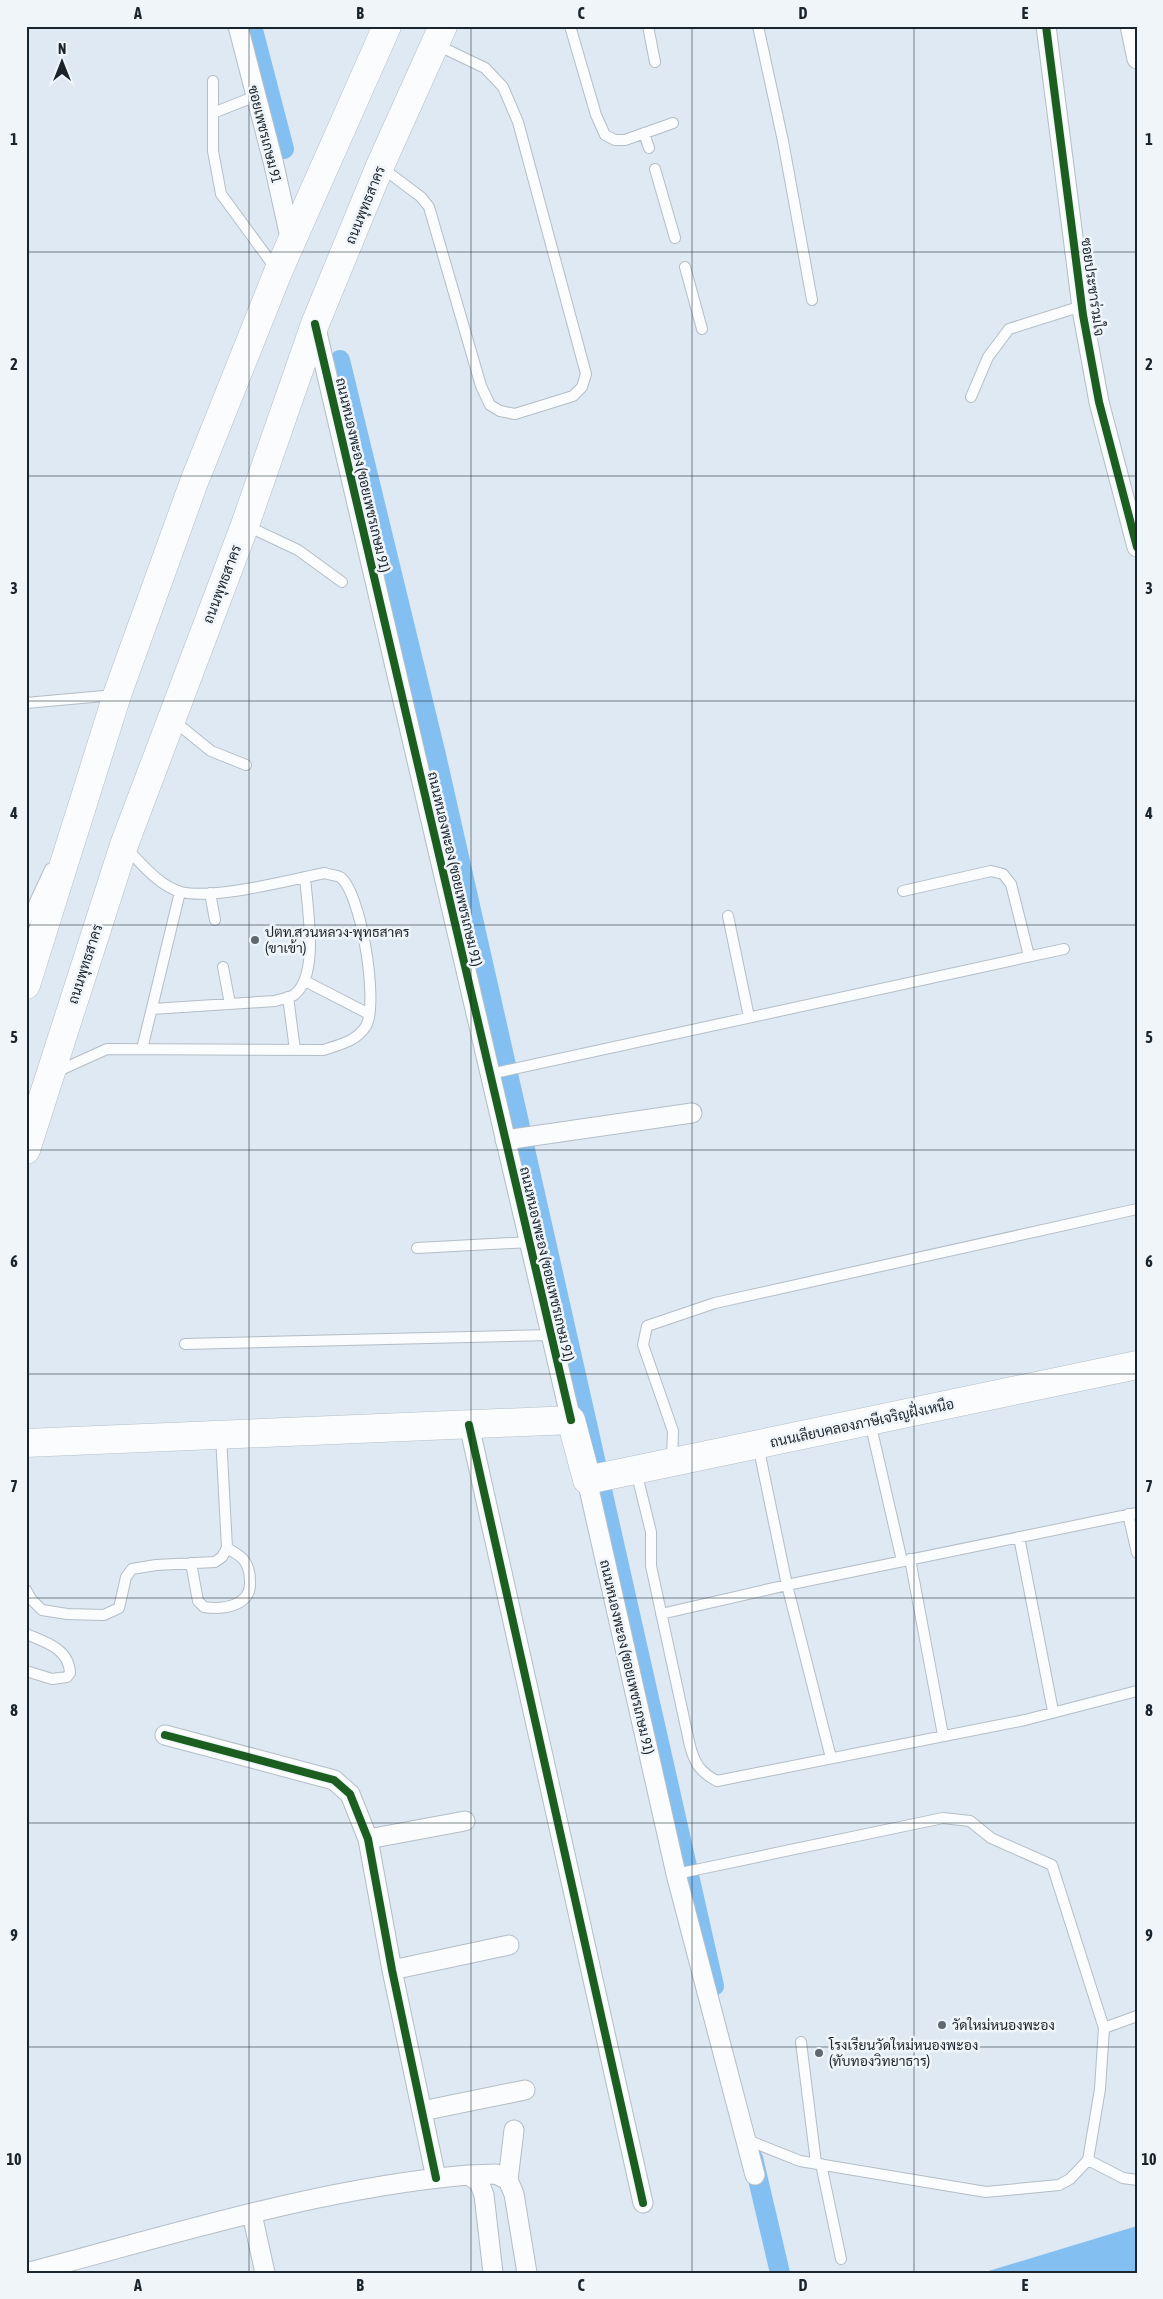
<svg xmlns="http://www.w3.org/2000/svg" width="1163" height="2299" viewBox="0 0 1163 2299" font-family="'Asap Condensed',Sarabun,sans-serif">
	<rect width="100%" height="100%" fill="#dee9f4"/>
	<!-- water -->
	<path fill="#83c0f1" d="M1137,2226V2273H982Z"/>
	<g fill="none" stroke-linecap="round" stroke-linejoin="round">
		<!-- canal -->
		<path stroke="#83c0f1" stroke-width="20" d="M252,26L284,149
			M340,360L436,755L714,1986
			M753,2158L780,2273"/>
		<defs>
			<path id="service" d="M570,26L596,115L605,135L615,140H625L673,123
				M648,26L655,62
				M758,26L783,141L812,300
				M213,81V151L221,194L276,269
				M213,113L256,96
				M644,133L649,148
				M381,167L421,197L429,207L481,386L490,405L500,411L515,414L573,396L582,387L586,374L518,122L503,87L485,68L435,44
				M655,169L675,238
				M685,267L702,329
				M971,397L988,357L1009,329L1082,306
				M247,526L298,550L342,582
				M26,703L115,695
				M174,721L211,751L246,765
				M903,891L991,871L1003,874L1011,884L1029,956
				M210,893L215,920
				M728,916L749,1017
				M26,921L50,869
				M223,967L230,1004
				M305,981L369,1014
				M288,997L295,1050
				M152,1009L275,1001C281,999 289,998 294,995C320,975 307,907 305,877
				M142,1049L180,892
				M56,1072L107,1049L323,1050C339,1045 357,1041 366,1026C379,1004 361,891 340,877C336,875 329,875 325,873C290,880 214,900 181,892C159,886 141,863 125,847
				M490,1074L1064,949
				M417,1248L531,1242
				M185,1344L551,1335
				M870,1422L902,1561
				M758,1445L787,1585L831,1758
				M672,1460L673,1431L643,1345L647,1326L715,1303L1137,1209
				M636,1471L651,1532V1566L690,1746C695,1764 700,1772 717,1781L1025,1720L1137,1691
				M1128,1514L1137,1553
				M1019,1537L1053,1711
				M910,1559L943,1735
				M191,1563L198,1601L204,1607C223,1610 252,1606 250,1581C250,1573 248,1565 243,1559C239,1555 232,1551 227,1548
				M26,1590L31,1599L42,1610L67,1614L104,1615L119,1608L126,1577L132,1569L156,1565L215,1562L222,1557L227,1548L221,1436
				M661,1614L787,1585L1137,1513
				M26,1634C46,1642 69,1649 70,1673L67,1677L52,1679L26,1671
				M676,1874L943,1818L970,1821L991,1838L1052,1865L1104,2028
				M801,2042L816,2163
				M747,2140L800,2161L986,2192L1059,2185L1070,2179L1088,2160L1100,2089L1104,2028L1137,2016
				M1088,2160L1123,2178L1137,2180
				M821,2164L841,2259"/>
			<path id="minor" d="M238,26L274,165L291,242
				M1046,26L1083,315L1099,402L1137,547
				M1130,26L1137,59
				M315,324L571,1420
				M505,1140L692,1113
				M469,1425L643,2203
				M587,1480L676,1874L755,2175
				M165,1735L334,1780L350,1794L368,1839L392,1970L436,2178
				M368,1839L465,1821
				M392,1970L509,1945
				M422,2111L525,2090
				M468,2175L496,2174L508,2180L514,2194L527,2273
				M508,2180L514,2130
				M252,2214L265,2273
				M26,2273C172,2235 318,2188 468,2175L479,2182L484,2195L493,2273"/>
			<path id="secondary" d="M26,1443L571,1420L587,1480L1137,1365"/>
			<path id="primary" d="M26,985L117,695L194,482L278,272L387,26
				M26,1150L124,845L245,525L315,324L380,166L443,26"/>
		</defs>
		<!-- service casing -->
		<use href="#service" stroke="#b4bdc6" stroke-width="12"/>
		<!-- minor casing -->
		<use href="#minor" stroke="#b4bdc6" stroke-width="21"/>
		<!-- secondary casing -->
		<use href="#secondary" stroke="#b4bdc6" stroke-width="29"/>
		<!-- primary casing -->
		<use href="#primary" stroke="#b4bdc6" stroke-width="29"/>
		<!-- service -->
		<use href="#service" stroke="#fafcfd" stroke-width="10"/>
		<!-- minor -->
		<use href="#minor" stroke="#fafcfd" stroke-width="19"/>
		<!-- secondary -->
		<use href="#secondary" stroke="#fafcfd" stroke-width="28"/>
		<!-- primary -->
		<use href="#primary" stroke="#fafcfd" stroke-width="28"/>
		<defs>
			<path id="cycleway" d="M1046,26L1083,315L1099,402L1137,547
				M315,324L571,1420
				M469,1425L643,2203
				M165,1735L334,1780L350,1794L368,1839L392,1970L436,2178"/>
		</defs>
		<!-- cycleway casing -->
		<use href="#cycleway" stroke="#f0f5fa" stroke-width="11"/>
		<!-- cycleway -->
		<use href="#cycleway" stroke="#1b5e20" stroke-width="8"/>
	</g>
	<!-- grid -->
	<path fill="none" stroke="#1a242c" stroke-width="1" stroke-opacity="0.55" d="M249,26V2273M471,26V2273M692,26V2273M914,26V2273M26,252H1137M26,476H1137M26,701H1137M26,925H1137M26,1150H1137M26,1374H1137M26,1598H1137M26,1823H1137M26,2047H1137"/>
	<!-- markers -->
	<g fill="#5f6972" stroke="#f0f5fa" stroke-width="2">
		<circle cx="255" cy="940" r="5"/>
		<circle cx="942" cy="2025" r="5"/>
		<circle cx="819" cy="2053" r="5"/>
	</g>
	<g text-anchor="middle" stroke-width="5" stroke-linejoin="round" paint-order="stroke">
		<!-- street labels -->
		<g font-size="14" fill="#1a242c" stroke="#f0f5fa">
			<text transform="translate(265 134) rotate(76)" y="5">ซอยเพชรเกษม 91</text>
			<text transform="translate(365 205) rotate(-68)" y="5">ถนนพุทธสาคร</text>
			<text transform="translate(1093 287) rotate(82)" y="5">ซอยประชาร่วมใจ</text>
			<text transform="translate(363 475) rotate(77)" y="5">ถนนหนองพะอง (ซอยเพชรเกษม 91)</text>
			<text transform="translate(222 584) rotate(-69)" y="5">ถนนพุทธสาคร</text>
			<text transform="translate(455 869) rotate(77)" y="5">ถนนหนองพะอง (ซอยเพชรเกษม 91)</text>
			<text transform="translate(85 964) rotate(-72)" y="5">ถนนพุทธสาคร</text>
			<text transform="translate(547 1264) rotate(77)" y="5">ถนนหนองพะอง (ซอยเพชรเกษม 91)</text>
			<text transform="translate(862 1423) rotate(-12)" y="5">ถนนเลียบคลองภาษีเจริญฝั่งเหนือ</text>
			<text transform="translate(627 1657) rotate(77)" y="5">ถนนหนองพะอง (ซอยเพชรเกษม 91)</text>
		</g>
		<!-- poi labels -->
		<g font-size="14" fill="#1a242c" stroke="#f0f5fa" text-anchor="start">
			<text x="265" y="937">ปตท.สวนหลวง-พุทธสาคร<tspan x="265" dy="16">(ขาเข้า)</tspan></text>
			<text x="952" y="2030">วัดใหม่หนองพะอง</text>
			<text x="829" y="2050">โรงเรียนวัดใหม่หนองพะอง<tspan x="829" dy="16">(ทับทองวิทยาธาร)</tspan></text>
		</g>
	</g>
	<!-- border -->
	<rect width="1163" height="2299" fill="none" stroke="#f0f5fa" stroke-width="55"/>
	<!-- north arrow -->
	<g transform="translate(62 62)" stroke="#f0f5fa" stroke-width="4" paint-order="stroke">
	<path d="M0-4L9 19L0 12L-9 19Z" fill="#1a242c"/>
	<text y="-8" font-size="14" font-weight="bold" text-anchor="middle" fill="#1a242c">N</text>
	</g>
	<rect x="28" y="28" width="1108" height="2244" fill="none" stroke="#1a242c" stroke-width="2"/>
	<g font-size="16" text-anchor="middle" font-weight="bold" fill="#1a242c">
		<text x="138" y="19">A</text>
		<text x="360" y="19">B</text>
		<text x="581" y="19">C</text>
		<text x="803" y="19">D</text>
		<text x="1025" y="19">E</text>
		<text x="14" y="145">1</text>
		<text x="1149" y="145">1</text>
		<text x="14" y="370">2</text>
		<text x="1149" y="370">2</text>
		<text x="14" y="594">3</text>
		<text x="1149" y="594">3</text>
		<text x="14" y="819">4</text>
		<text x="1149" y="819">4</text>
		<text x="14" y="1043">5</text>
		<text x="1149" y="1043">5</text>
		<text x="14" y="1267">6</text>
		<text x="1149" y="1267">6</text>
		<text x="14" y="1492">7</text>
		<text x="1149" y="1492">7</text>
		<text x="14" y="1716">8</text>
		<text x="1149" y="1716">8</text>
		<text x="14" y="1941">9</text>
		<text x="1149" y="1941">9</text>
		<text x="14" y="2165">10</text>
		<text x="1149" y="2165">10</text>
		<text x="138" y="2291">A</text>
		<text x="360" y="2291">B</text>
		<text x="581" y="2291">C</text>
		<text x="803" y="2291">D</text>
		<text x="1025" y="2291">E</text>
	</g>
</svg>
